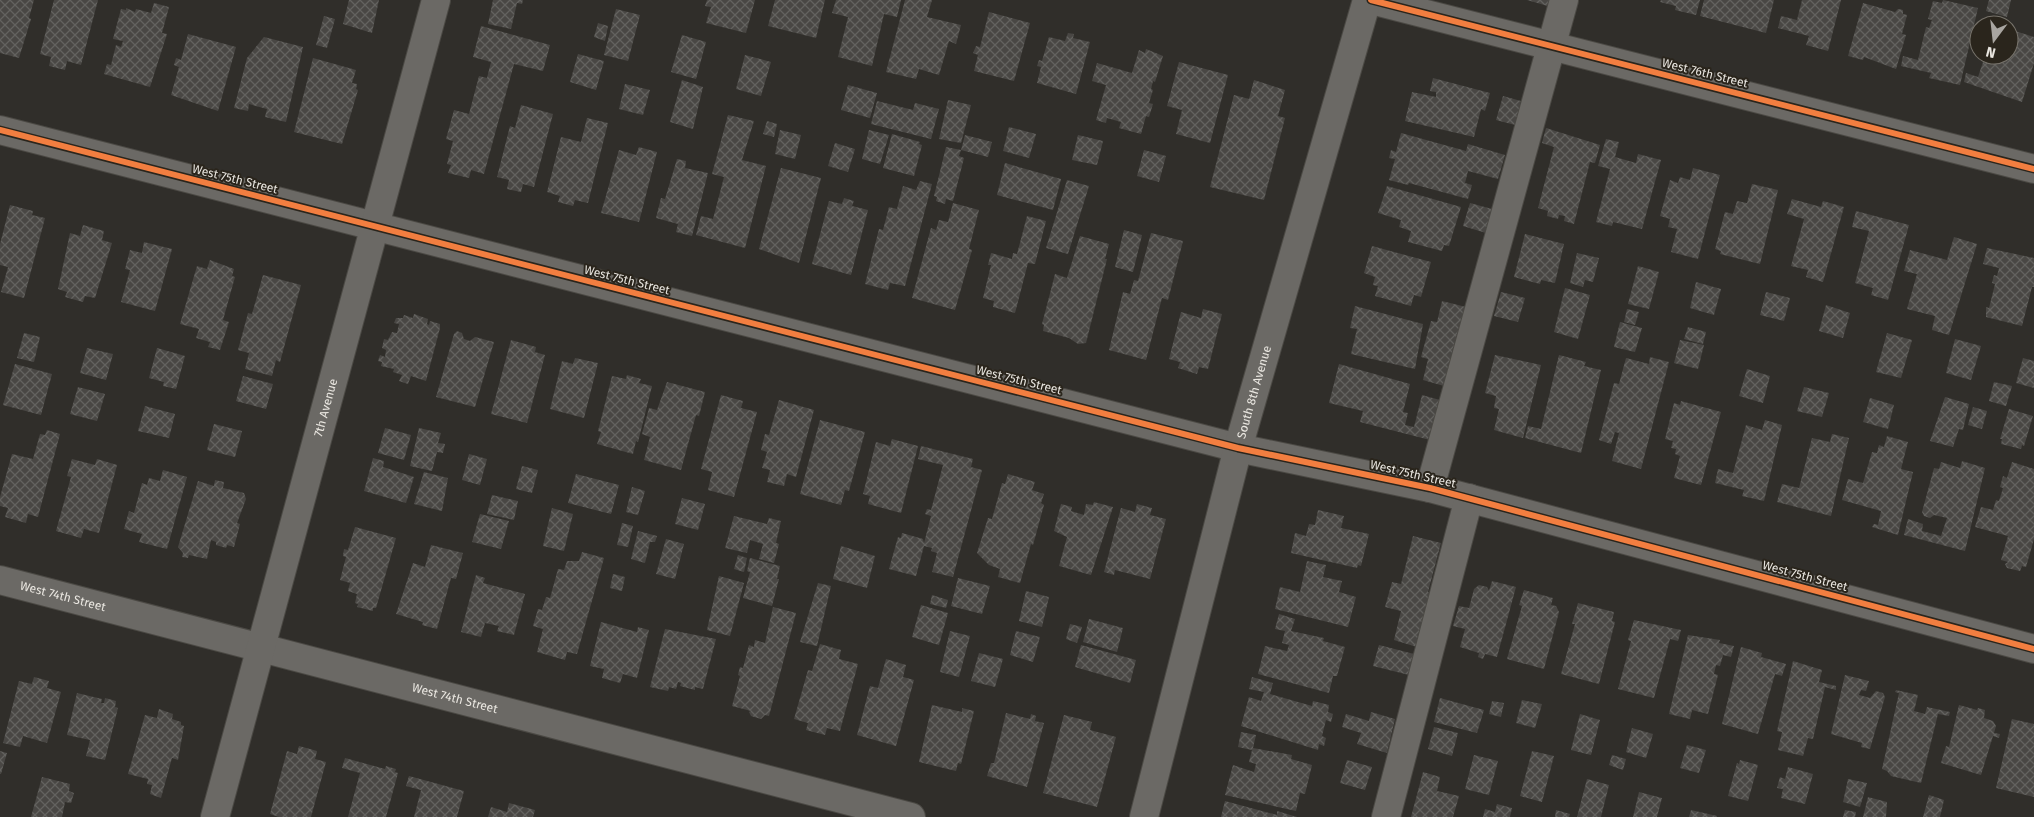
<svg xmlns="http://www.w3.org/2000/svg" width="2034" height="817" viewBox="0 0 2034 817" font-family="'Fira Sans',sans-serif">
	<defs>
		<pattern id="building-cross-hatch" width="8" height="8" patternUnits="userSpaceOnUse" patternTransform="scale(1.25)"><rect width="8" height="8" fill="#494744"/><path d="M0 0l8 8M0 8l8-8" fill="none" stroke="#63625f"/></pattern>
	</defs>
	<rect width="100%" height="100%" fill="#302e2a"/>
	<!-- building -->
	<path fill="url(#building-cross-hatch)" d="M0,0H34L29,18L31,19L19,58L0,53Z
		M54,0H98L81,65L67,61L65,70L49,66L51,57L40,54Z
		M349,0H379L372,33L343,24Z
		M493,0H523L522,4L517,3L511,29L488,24Z
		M707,0H755L746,33L706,23L711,7L705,6Z
		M775,0H825L816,38L768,26Z
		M836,0H901L897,17L884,14L872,66L838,57L848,17L832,13Z
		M905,0H932L927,17L961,25L956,44L949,41L939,75L919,69L916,79L886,72Z
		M1527,0H1553L1551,7Z
		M1661,0H1700L1696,15L1675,10L1676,6L1660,2Z
		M1704,0H1774L1766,33L1700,16Z
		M1802,0H1841L1828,51L1806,45L1809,36L1778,28L1781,16L1797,20Z
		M1943,0L1978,8L1960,85L1929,78L1931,73L1901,66L1903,56L1918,60L1926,27L1929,28L1932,20L1928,19L1933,1L1942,3Z
		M1989,0H2011L2007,17L1986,11Z
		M154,3L169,7L162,33L167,34L150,87L104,74L107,64L111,65L116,45L121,47L123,41L113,39L121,9L126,10V8L135,12L136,9L151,13Z
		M1863,3L1895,12L1898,9L1903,10V14L1907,15L1902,34L1906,35L1896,69L1864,57L1863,60L1848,56Z
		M616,9L640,15L628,61L604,55Z
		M989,12L1030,23L1014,81L974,71L978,55L973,53L976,46L980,47Z
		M324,16L335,19L327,48L316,45Z
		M598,23L608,26L605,41L594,37Z
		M481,26L550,45L543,71L514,64L484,174L471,170L469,178L448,173L451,165L447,164L453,141L446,139L454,110L469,114L479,76L487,78L491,62L473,57Z
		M2015,31L2034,37V63L2022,102L1964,82L1966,73L1978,77L1984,59L1990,58V55H2009V36L2013,37Z
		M1068,33L1074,34L1073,38L1090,42L1076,94L1037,83L1041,67L1037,66L1039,60L1042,61L1049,37L1065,41Z
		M188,34L236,47L218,111L171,95L179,67L174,65L176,58L181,60Z
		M682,35L706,42L696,79L671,72Z
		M264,37L303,47L286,122L265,117L267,109L249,104L248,111L234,108L247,58Z
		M1146,49L1163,56L1155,82L1153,81L1151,89L1153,90L1149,103L1153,104L1149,117L1146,116L1141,134L1119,128L1121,122L1107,118L1106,123L1096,120L1106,85L1092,81L1097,63L1132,73L1139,50L1145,53Z
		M578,54L604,61L596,90L570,82Z
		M745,55L771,62L761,96L736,89Z
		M313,58L356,70L352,83L357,84L356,89L358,90L342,144L294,132Z
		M1179,62L1228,75L1210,143L1176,134L1182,110L1167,106Z
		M1433,78L1490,93L1485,111L1481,109L1474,137L1405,121L1412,92L1436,97V92L1430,91Z
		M682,80L703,87L693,129L670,122Z
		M1254,80L1285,90L1278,116L1285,118L1264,200L1210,187L1234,95L1249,99Z
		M625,84L650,90L643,115L619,109Z
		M848,85L877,93L870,118L841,110Z
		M1503,96L1521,101L1515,125L1496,120Z
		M948,100L971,105L961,143L939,139Z
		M877,101L913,110L915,103L939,109L931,139L871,124Z
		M521,105L553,114L534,187L523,184L521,192L507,189L509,180L497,177L510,126L515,128Z
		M728,115L754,121L742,160L766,166L745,248L696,235L701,216L713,219L724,177L712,174Z
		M587,118L608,123L588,203L575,200L573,206L558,202L560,196L547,192L561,137L581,142Z
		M767,121L777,124L774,137L763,134Z
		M1009,127L1036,134L1029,158L1003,151Z
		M1546,128L1600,145L1595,163L1590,162L1574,224L1564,221L1565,216L1559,215L1558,219L1547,216L1548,211L1538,208L1554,147L1542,143Z
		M780,130L801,135L795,159L775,154Z
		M869,130L889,135L880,164L862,159Z
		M1401,133L1466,151L1468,144L1505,155L1498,179L1468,171L1465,183L1472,185L1468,199L1409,183L1408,185L1389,180L1395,159L1389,158L1391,150L1396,152Z
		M892,134L920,142L919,144L922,145L914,176L883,168Z
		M965,135L992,142L988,157L961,150Z
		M1078,135L1103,141L1097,165L1072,160Z
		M1606,139L1619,142L1615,157L1636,163L1638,154L1661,160L1642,229L1613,222L1612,226L1596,222L1610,169L1598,166Z
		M835,143L855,149L848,172L828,166Z
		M639,147L657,152L639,222L601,213L619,150L636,155Z
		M946,147L961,150L959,156L964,158L953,201L946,199L945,204L936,201L937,197L934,196Z
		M1144,150L1166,156L1159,182L1137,176Z
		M677,159L686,161L685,168L708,173L692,236L676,232L678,224L656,218L661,198L665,199Z
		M1005,163L1061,179L1053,210L997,195Z
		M781,168L821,178L799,263L759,249Z
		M1693,168L1720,175L1698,259L1671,252L1677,229L1668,227L1670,219L1660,216L1670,180L1678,183L1680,177L1690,180Z
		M1067,180L1089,186L1068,254L1046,248Z
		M920,181L932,184L905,286L890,283L888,290L865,284L879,229L883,230L889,207L897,209L903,186L916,190Z
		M1752,184L1778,190L1760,264L1720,254L1721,251L1715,249L1725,212L1733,214L1737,201L1747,203Z
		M1387,186L1461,207L1449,246L1444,245L1442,251L1408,242L1411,231L1399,227L1401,220L1378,213Z
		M844,198L854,201L852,206L868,210L851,275L812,264L829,201L842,204Z
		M1792,199L1821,207L1823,201L1844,207L1823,282L1806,277L1808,270L1791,266L1804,219L1787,214Z
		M953,203L979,210L969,249L972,250L955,310L912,298L931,228L936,230L939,220L948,222Z
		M1470,203L1492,209L1486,233L1463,226Z
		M10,205L33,211L32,215L45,218L24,298L1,292L8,267L0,265V244Z
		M1856,211L1909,225L1888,300L1871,295L1873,288L1855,283L1869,231L1852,227Z
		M1027,216L1046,221L1035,264L1028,263L1015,313L993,307L994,301L983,298L991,265H988L991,253L1012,259L1013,253L1017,254Z
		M83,225L104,231L102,240L112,243L95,298L85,296L83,302L65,297L67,292L58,289L70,233L80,236Z
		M1124,230L1142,235L1133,272L1115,267Z
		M1151,233L1183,241L1168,300L1162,298L1146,360L1109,350L1123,292L1130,294L1134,280L1138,281Z
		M1525,234L1564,244L1555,283L1541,280L1540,284L1514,277Z
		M1080,236L1109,244L1105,259H1107L1086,343L1078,344L1069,338L1043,331L1044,325L1042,324L1055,274L1067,278Z
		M1954,237L1977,244L1949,335L1932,330L1935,316L1907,309L1917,274L1904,271L1910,250L1947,260Z
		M144,242L172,249L155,311L121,302L130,270L125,269L130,250L142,253Z
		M1372,246L1431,262L1421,297L1414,295L1411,306L1375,296L1378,286L1373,285L1375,277L1364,273Z
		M1987,248L2034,258V287H2032L2022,326L1986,317V307L1989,308L1995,284L1992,283L1994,275L1997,276L1999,268L1983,264Z
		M1577,253L1599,258L1593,282L1585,280L1583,287L1570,283Z
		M210,260L234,269L232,276L235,277L223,320L229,322L220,350L208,347L210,342L196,338L199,329L180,324L197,266L207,269Z
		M1638,266L1659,272L1649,309L1628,304Z
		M263,275L301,285L280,362L276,360L272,376L245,369L249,353L238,350L248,313L252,314Z
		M1696,282L1721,289L1714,315L1690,308Z
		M1565,288L1590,295L1578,339L1554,332Z
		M1501,292L1525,298L1518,322L1494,316Z
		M1766,292L1790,298L1784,321L1760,315Z
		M1442,301L1466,307L1444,386L1423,380L1428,359L1421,357L1431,321L1437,322Z
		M1826,305L1850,313L1843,338L1819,331Z
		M1355,306L1423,324L1415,369L1351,354L1357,329L1350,328Z
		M1203,309L1222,314L1208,369L1199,367L1197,374L1178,368L1180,362L1169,359L1181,312L1201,318Z
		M1627,309L1639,312L1635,325L1624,322Z
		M414,314L428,319L427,324L429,325L430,321L440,324V328L426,381L411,376L408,384L399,381L402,375L393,372L394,369L381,366L382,362L378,361L380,355L385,357L386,350L382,348L384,339L388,340L392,332L397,333L399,324L394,323L396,318H403L404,315L413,318Z
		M1620,322L1642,328L1635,352L1614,347Z
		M1688,327L1706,332L1703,344L1684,339Z
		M457,331L462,333L464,339L470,341L475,337L494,342L475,407L436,397L454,334Z
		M24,333L40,337L34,362L17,358Z
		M1887,333L1912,340L1901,378L1876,372Z
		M1955,339L1981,346L1971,380L1946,373Z
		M511,340L536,347L535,352L545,355L527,423L491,414Z
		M1680,340L1704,345L1698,369L1674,363Z
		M87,348L113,354L106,380L80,373Z
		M157,348L185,356L176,389L163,386L164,382L149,378Z
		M1495,355L1541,365L1523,438L1494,430L1499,409L1494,408L1496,396L1485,393Z
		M1559,355L1586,362L1584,366L1601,370L1581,453L1525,438L1528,426L1541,429Z
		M1650,357L1669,362L1641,469L1612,461L1619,433L1615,432L1611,444L1599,440L1614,383L1619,384L1626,358L1649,364Z
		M575,358L598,363L584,418L550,409L562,361L573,364Z
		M2023,358L2034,361V388L2016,383Z
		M15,364L52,374L41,415L3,405Z
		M1339,364L1410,384L1403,412L1408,413L1405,425L1414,427L1422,395L1440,400L1430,440L1360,422L1363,411L1329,403Z
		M1747,369L1770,376L1763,403L1739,396Z
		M627,375L641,379L639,383L652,386L638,442L636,441L633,454L597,444L601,432L598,431L612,376L626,379Z
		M243,376L273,384L266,409L236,401Z
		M667,382L705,392L699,416L696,415L681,470L644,460L650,437L642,434L649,408L657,410Z
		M1994,382L2012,386L2006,406L1989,401Z
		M78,387L105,394L97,421L70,414Z
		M1804,387L1829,393L1822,417L1797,411Z
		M721,395L743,401L741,408L757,412L734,497L708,490L712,472L701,469Z
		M1945,397L1969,404L1963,430L1959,429L1953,447L1930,441Z
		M1870,398L1894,405L1888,429L1863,422Z
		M779,400L814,410L796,477L787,474L784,486L767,482L770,470L762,468L767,452L761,450L765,434L769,435Z
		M1681,401L1721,412L1701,485L1674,478L1680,456L1675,454L1676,449L1671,448L1673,441L1665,439L1674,403L1680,405Z
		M145,406L175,414L169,438L138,431Z
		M1973,407L1987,411L1982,429L1968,425Z
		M2009,409L2033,416L2024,446L2022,445L2021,449L2001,444L2002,439H2000Z
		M820,420L865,432L849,491L845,490L841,505L800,494Z
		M1765,420L1782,425L1764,501L1742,496L1744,490L1715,483L1718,469L1733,473L1746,425L1762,430Z
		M214,424L242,431L235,457L207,450Z
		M385,428L411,435L404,460L378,453Z
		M419,428L441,433L438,443L445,444L443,453L437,452L432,471L410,466Z
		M47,430L60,434L38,517L28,514L26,523L5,517L8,508L0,506V497L12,454L33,459L40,434L45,435Z
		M1832,434L1849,438L1831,516L1777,502L1782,484L1799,488L1812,438L1830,442Z
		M1887,436L1908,442L1901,469L1913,472L1898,535L1872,527L1874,524L1878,525L1881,511L1842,500L1848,479L1863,483L1872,452L1877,453L1879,445L1884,447Z
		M892,439L918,446L901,513L868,504L870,496L863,494L876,442L890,446Z
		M921,446L973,459L971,467L982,470L953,577L932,572L937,553L931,551L932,548L924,546L916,576L889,569L898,537L901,538L902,533L923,539L924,543L931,516L925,514L927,509L931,510L943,465L918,459Z
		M469,454L487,459L480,485L462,480Z
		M373,458L384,461L383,467L414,477L406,503L364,491Z
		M72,459L95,465L97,459L117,465L99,533L84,529L81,538L56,531L71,477L67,476Z
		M1962,461L1985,468L1965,551L1904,535L1908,519L1923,524L1922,531L1941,536L1947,518L1934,515L1930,518L1924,516L1922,512L1934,468L1939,469L1941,462L1960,468Z
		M2012,462L2034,469V539L2026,567L2022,566L2020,571L2007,568L2005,564L2008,562L2001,560L2008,536L1975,527L1981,507L1993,510L1996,500L1999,501L2003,488L2000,487L2003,476L2007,478Z
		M522,466L538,470L532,493L516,489Z
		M163,470L187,477L167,549L139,542L142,534L124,529L129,511L134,513L142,483L147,485L149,478L160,481Z
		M424,472L448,478L442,511L414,504Z
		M576,474L619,485L611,514L568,503Z
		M1008,474L1035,482L1032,490L1044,494L1041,503L1044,505L1033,545L1031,544L1020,583L998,577L1000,569L989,565L977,553L988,518L992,519L1002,483L1005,484Z
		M215,480L224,482L223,488L244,493L246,499L237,523L240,524L234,547L227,545L226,548L216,545V542L211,540L207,559L189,555L188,558L182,557L183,553L178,547L198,481L214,486Z
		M632,487L645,491L638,515L626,512Z
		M492,495L518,501L514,520L487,514Z
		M682,498L705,504L698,530L675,524Z
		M1094,502L1113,507L1091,575L1059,566L1067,537L1054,531L1061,504L1072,507L1071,511L1084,515L1086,504L1093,505Z
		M1137,504L1152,508L1150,515L1166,519L1150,579L1115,570L1114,575L1104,572L1121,508L1135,512Z
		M552,508L573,514L564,551L543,546Z
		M1318,510L1344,516L1341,528L1369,534L1361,566L1358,565L1357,568L1291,553L1295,533L1306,536L1309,524L1315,525Z
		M480,514L509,521L501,549L472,542Z
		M734,516L767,524L769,518L781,521L776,543L779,544L774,563L759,559L763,544L750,540L747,553L725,548Z
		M622,523L633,526L628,547L617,545Z
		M355,527L396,538L376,608H373V611L357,607L358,604L355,603L357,594L348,591L350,583L340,580L346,557L343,556L344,549L348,550Z
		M638,531L657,536L655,542H650L645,563L631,559Z
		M1413,536L1441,543L1428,592L1434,594L1420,648L1394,640L1401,611L1385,607L1392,582L1401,584Z
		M666,539L684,544L675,579L656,574Z
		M431,545L463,553L456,579L451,578L437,629L422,625L423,622L396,614L413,563L425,567Z
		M841,546L875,556L867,588L833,579Z
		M582,552L604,558L577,654L567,652L565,660L537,652L543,629L533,626L538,609L542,610L546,597L550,598L558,569L564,570L567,561H579Z
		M738,555L747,558L744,572L734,569Z
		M750,558L780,566L777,579H779L772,606L743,598L750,572L747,571Z
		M1307,561L1326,565L1323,577L1342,581L1339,592L1356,597L1348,627L1275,609L1280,587L1300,592Z
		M613,574L625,577L622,591L610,588Z
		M476,575L485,578L483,583L525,594L514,635L497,631L499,626L485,623L481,637L461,632Z
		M719,576L744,583L730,636L707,630Z
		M958,578L990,586L982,614L951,606Z
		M1492,581L1516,587L1497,657L1485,654L1483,659L1478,657L1479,653L1460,647L1465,629L1453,626L1459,606L1469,608L1474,589L1479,585L1487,587L1489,591Z
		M818,583L831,586L817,646L800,642Z
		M1524,590L1553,598L1551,605L1556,606L1559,612L1544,669L1507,659L1522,606L1519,605Z
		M1026,591L1049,597L1042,627L1019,621Z
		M932,595L948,600L946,608L930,604Z
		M1578,603L1614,612L1612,621L1615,622L1599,684L1561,674L1575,624H1572Z
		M921,605L948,613L939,645L912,637Z
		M773,607L796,613L769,716L765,715L761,719L751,716L749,712L751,711L732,706L740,676L738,675L740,667L743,668L749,645L754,647L755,640L765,643Z
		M1279,614L1295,619L1291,631L1324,638L1323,641L1345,647L1337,676H1333L1329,693L1258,674L1265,646L1287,651L1289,645L1282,643L1285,631L1275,629Z
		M1089,619L1123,628L1117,652L1083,642Z
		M1634,620L1681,630L1678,641L1670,639L1654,698L1618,689L1631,641L1628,640Z
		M601,622L637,632L638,627L649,630L637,678L623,674L620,683L602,678L604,669L590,666Z
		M1070,624L1082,627L1077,643L1066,639Z
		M665,629L716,639L703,689L695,687V690L680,686L681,683L678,682L676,689L669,687L668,691L650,687Z
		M950,631L970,636L959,677L940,672Z
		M1016,631L1040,637L1033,662L1010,655Z
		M1688,635L1720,640L1719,643L1734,646L1731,657L1723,655L1720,666L1716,665L1714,674L1718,675L1708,714L1692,710L1690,719L1669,714Z
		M820,644L841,650L839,659L858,664L840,731L827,728L825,735L806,730L808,723L794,719L808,670L812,671Z
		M1081,645L1136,660L1130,683L1075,667Z
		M1379,645L1414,654L1409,675L1373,666Z
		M1741,647L1762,653L1761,657L1786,664L1782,676L1775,674L1758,734L1722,724Z
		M979,653L1003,659L995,687L971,681Z
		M886,659L906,665L903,677L914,680L896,746L857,735L870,686L878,688Z
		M1793,661L1822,670L1819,682L1836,686V690L1825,687L1813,739L1808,738L1803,756L1778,750L1782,732L1777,731Z
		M1845,675L1869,681L1866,691L1861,690L1859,695L1870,698L1876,691L1883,693L1885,697L1870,749L1861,747L1862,743L1831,734Z
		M34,677L49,681L47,688L61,692L47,743L23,736L20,747L3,743L19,681L32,684Z
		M1252,677L1273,683L1270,694L1312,706L1313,701L1329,705L1328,712L1333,714L1331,722L1326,720L1322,736L1326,738L1324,746L1319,744L1318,750L1241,726L1249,697L1261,701L1264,692L1249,689Z
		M1896,690L1918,695L1914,711L1925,714L1927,707L1950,712L1949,716L1938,714L1921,783L1891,776L1887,771L1882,769L1899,693L1895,692Z
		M77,693L102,699L101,703H104L105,698L116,701L115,707L118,708L105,760L86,756L90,740L67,735Z
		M1440,698L1484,710L1477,733L1434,722Z
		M1522,700L1542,704L1535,728L1516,723Z
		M1492,701L1504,703L1501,717L1489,714Z
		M932,705L962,712V708L974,711L961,764L958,763L956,771L919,762Z
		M1959,705L1977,710L1978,708L1985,710L1984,718L1993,721L1996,726L1994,733L2000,734L1999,738L1993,736L1981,775L1941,763L1946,746L1949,747Z
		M159,709L173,714L172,719L181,722V725L184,726L178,760L172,758L161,798L150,794L152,785L147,784L148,779L128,774L145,715L157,718Z
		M1371,712L1395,719L1387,753L1357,744L1361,733L1342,727L1346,714L1369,721Z
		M1006,713L1030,719L1031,714L1036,716L1035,721L1044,723L1027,787L987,776L991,763H994Z
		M1580,714L1600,720L1591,755L1571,750Z
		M1064,715L1092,722L1090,730L1116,737L1097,807L1043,793Z
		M2012,719L2034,724V797L1996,788Z
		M1434,727L1458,733L1452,756L1428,749Z
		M1632,728L1653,734L1646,758L1626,752Z
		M1241,732L1256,735L1253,748L1292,755L1291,759L1312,765L1305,794L1300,793L1296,811L1225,795L1233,765L1254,772L1256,764L1249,762L1252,750L1238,747Z
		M1687,745L1706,750L1699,773L1680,768Z
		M299,746L317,751L315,759L326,762L311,817H279L270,814L287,751L297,754Z
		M0,751L7,753L1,774H0Z
		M1532,751L1554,756L1542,802L1520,796Z
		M1474,755L1498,761L1489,795L1465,789Z
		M1612,755L1626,759L1623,770L1609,765Z
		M345,758L385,769L386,766L396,769L395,772L398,773L386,817H348L360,773L342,768Z
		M1347,760L1372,767L1365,790L1340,783Z
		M1740,760L1758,765L1748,801L1728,796L1737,763L1739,764Z
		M1788,767L1813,774L1805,804L1781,798L1783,789L1777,788L1780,777L1785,779Z
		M1423,772L1440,777L1437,791L1459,796L1453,817H1411Z
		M409,776L464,791L457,817H414L421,790L406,786Z
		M42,777L70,784L69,791L74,793L71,803L65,802L62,817H31Z
		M1587,779L1609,785L1601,817H1577Z
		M1848,779L1867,783L1860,807L1843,802Z
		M1639,792L1662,798L1657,817H1633Z
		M1929,795L1944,800L1940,817H1923Z
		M1868,797L1887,802L1886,817H1863Z
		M1225,801L1277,815V811L1297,817H1221Z
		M509,803L535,810L533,817H488L491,807L507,812Z
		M1497,804L1512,808L1510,817H1483L1485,809L1495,812Z
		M1556,810L1570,814L1569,817H1555Z
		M1691,810L1717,816L1716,817H1689Z
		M1845,810L1856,812L1855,817H1843Z"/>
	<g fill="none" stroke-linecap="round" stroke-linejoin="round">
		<defs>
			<g id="minor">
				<path d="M1371,0L2034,169"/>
				<path d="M0,130L1238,448L1430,488L2034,649"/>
				<path d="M1430,488L1564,0"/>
				<path id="s1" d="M0,580L911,817"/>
				<path id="s2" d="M215,817L436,0"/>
				<path id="s3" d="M1144,817L1238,448L1367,0"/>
				<path d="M1386,817L1469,498"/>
			</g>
		</defs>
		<!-- minor casing -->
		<use href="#minor" stroke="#4b4944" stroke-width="30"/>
		<!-- minor -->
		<use href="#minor" stroke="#6b6965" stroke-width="28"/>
		<defs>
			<path id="cycleway" d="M1371,0L2034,169
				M0,130L1238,448L1430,488L2034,649"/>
		</defs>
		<!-- cycleway casing -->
		<use href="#cycleway" stroke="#2a251c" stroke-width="9"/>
		<!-- cycleway -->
		<use href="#cycleway" stroke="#f27e40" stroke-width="6"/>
	</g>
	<g text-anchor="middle" stroke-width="4" stroke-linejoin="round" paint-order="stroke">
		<!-- street labels -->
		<g font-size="12" fill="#eae7e1" stroke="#2a251c">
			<text transform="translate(1705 73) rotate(14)" y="4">West 76th Street</text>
			<text transform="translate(235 179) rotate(14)" y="4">West 75th Street</text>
			<text transform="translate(627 280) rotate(14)" y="4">West 75th Street</text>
			<text transform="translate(1019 380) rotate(14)" y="4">West 75th Street</text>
			<text dy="4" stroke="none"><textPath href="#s3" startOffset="439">South 8th Avenue</textPath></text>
			<text dy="4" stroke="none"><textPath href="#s2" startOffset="424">7th Avenue</textPath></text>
			<text transform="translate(1413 474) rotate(13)" y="4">West 75th Street</text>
			<text transform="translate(1805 576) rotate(15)" y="4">West 75th Street</text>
			<text dy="4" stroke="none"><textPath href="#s1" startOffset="65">West 74th Street</textPath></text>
			<text dy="4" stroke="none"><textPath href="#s1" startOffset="470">West 74th Street</textPath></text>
		</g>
	</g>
	<!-- north arrow -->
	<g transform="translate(1994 40) rotate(195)"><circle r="24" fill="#2a251c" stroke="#77736b"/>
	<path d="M0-4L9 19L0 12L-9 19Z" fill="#a9a6a1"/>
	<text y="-8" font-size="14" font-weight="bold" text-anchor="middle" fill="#eae7e1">N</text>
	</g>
</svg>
